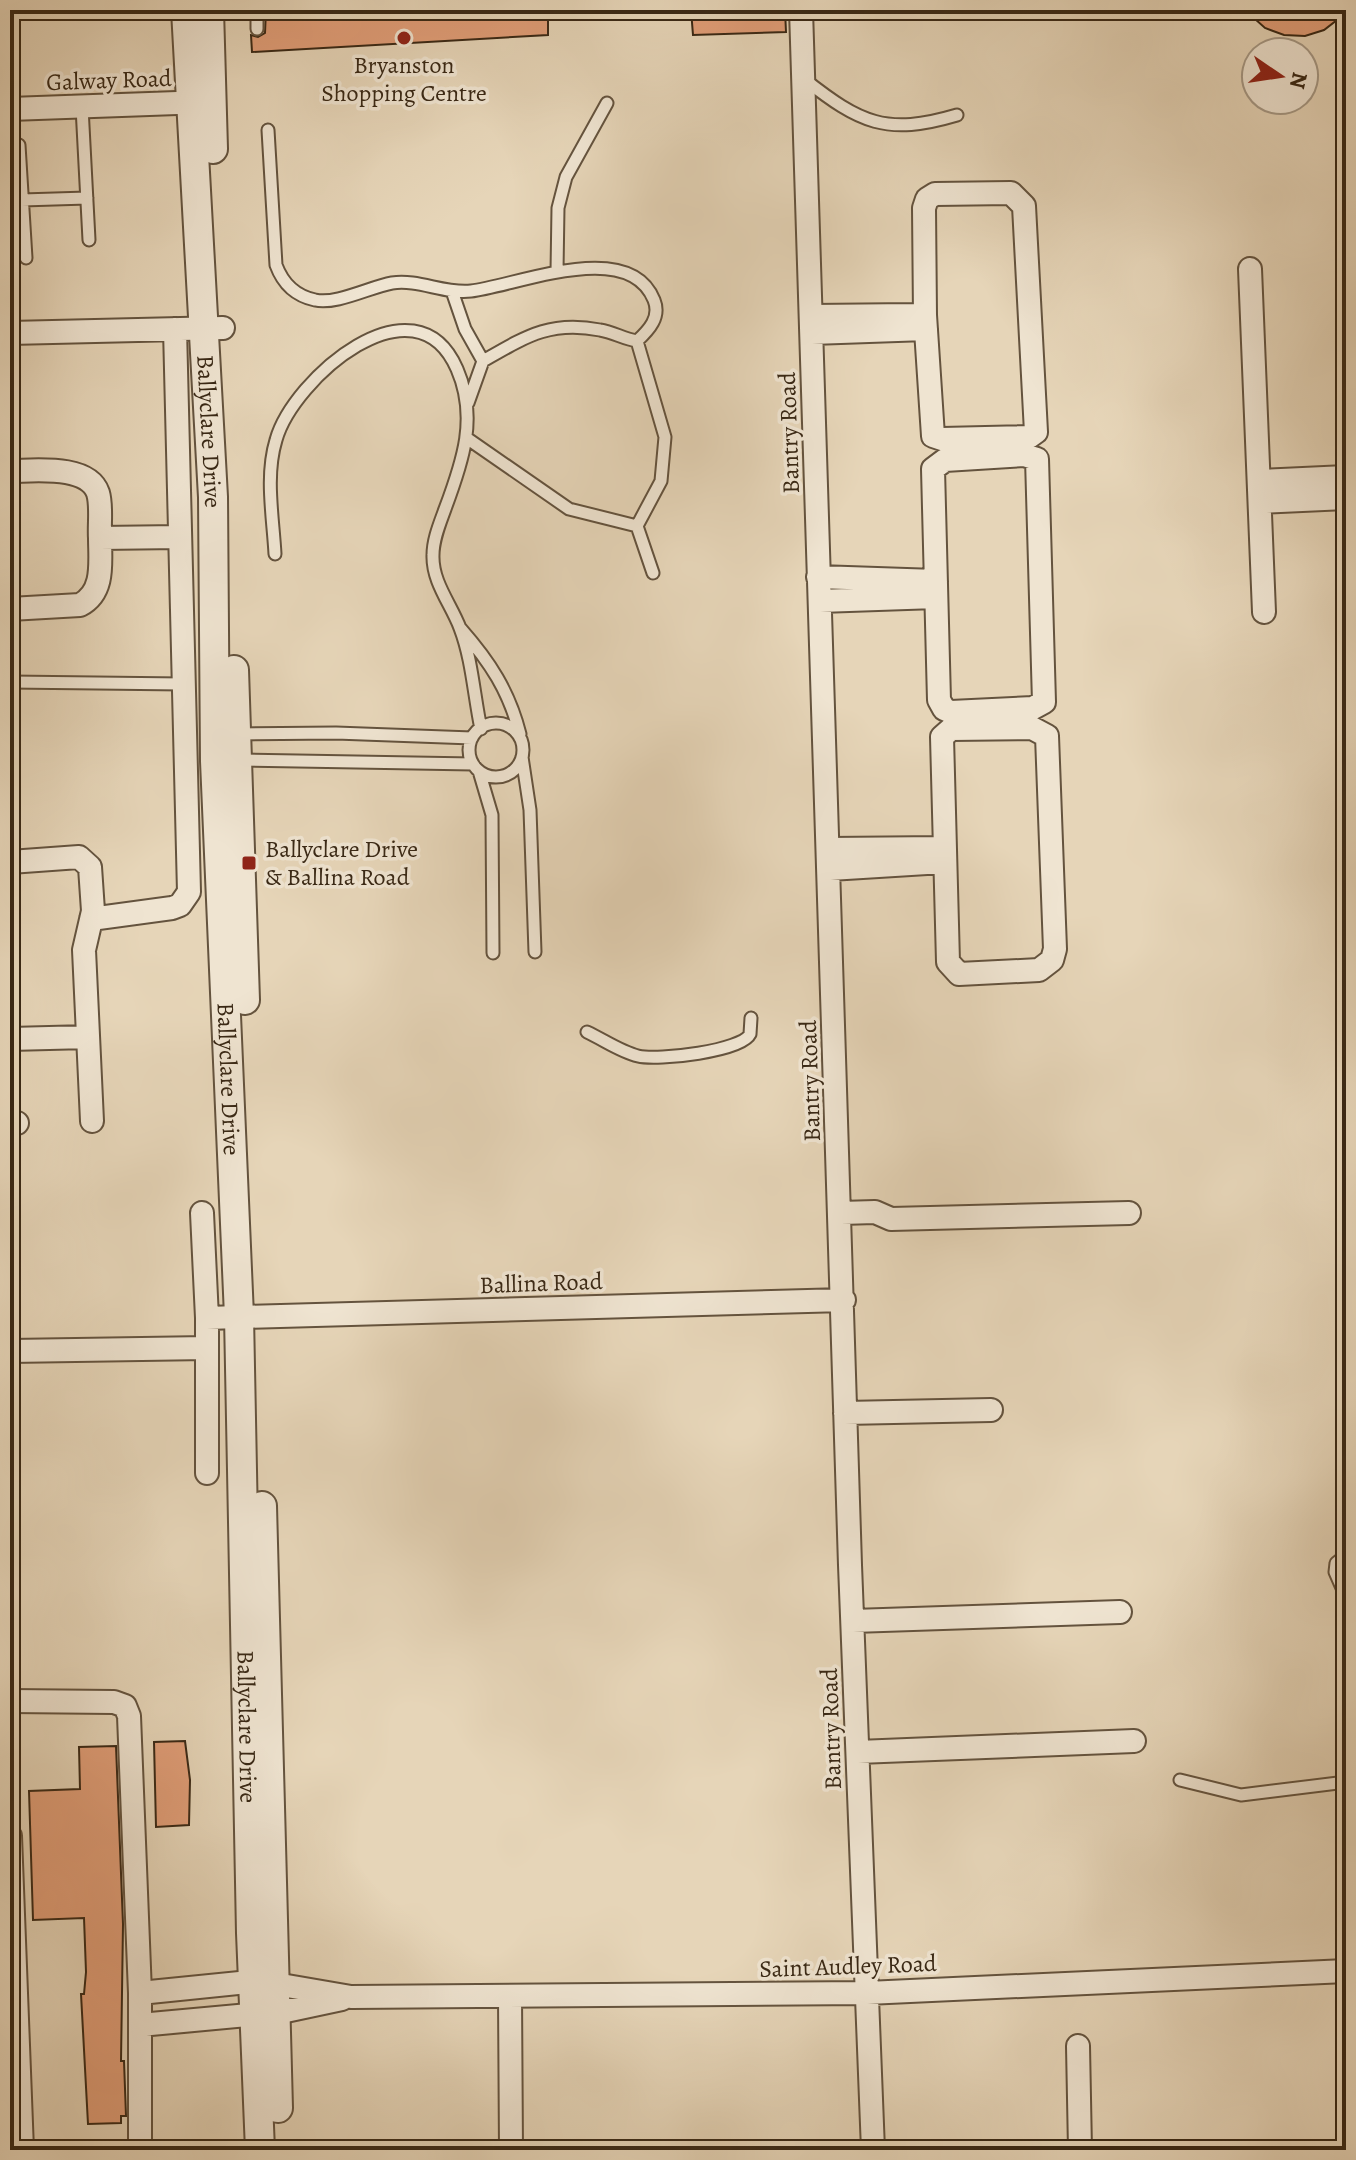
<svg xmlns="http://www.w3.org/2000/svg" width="1356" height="2160" viewBox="0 0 1356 2160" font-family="Alegreya,serif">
	<rect width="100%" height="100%" fill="#e6d5b8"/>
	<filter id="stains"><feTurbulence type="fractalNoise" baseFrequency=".0025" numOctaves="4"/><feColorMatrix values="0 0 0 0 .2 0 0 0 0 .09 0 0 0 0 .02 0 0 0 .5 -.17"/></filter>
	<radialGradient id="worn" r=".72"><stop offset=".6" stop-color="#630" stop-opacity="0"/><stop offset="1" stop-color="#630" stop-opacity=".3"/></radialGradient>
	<!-- building -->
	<path fill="#e19e78" stroke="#392815" stroke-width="2" d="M266,10H548V35L252,52L251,35L258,37L265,33Z
		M691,10H785L786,32L693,35Z
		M1245,10H1346V13L1324,30L1305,36L1284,35L1265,28Z
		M185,1741L190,1780L189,1825L156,1827L154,1742Z
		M116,1746L123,1924L121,2061H124L126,2116H121V2123L88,2124L81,1994H84L86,1972L84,1918L33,1920L29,1791L80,1789L79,1747Z"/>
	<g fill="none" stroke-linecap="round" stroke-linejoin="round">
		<defs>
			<path id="service" d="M257,10V29
				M804,79C860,123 886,136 957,115
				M82,107L89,240
				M268,130L276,265C283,284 296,296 315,300C336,305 370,287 392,283C419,279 444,294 471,291C516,286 629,237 654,300C661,317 649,330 637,341C624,339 613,332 600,330C550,320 525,337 483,361L468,403
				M19,145L26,258
				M22,200L87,198
				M557,271L558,208L566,177L607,103
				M452,291L465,329L483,361
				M637,341L665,437L661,481L637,526L653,573
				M468,439L569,509L637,526
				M275,554C273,517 265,476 276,440C293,379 415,273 457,369C478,417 463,461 445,509C440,523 433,539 433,555C432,582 451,604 460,628C472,659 474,696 481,729
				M461,629C490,662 509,691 520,734
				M10,682L183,684
				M469 750a27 27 0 1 1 54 0a27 27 0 1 1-54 0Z
				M237,734L336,733L472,738
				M522,757L530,810L535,952
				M238,760L473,764
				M479,771L492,815L493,953
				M587,1032C604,1040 621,1052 638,1056C658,1061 742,1051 750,1034L751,1018
				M1346,1555L1336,1563L1335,1572L1346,1597
				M1180,1780L1241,1795L1346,1782"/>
			<path id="minor" d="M801,10L850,1565L873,2150
				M10,109L205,102
				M1011,193L1024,206L1036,432L1029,437L942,439L933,436L925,315L924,208L927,199L935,194Z
				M1250,269L1264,612
				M811,316L914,315
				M10,333L223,328
				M812,333L926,329
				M1024,455L1037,459L1044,702L1033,708L951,712L944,709L939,700L933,469L945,460Z
				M10,471C34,471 88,464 98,493C102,506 99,525 100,538
				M1259,481L1346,477
				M1260,502L1346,498
				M818,577L936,581
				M820,601L936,597
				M10,609L80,605C105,592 100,562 100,538L179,537
				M1032,728L1047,736L1055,949L1052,960L1039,970L959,974L948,962L942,737L951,729Z
				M828,849L943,848
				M10,862L79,857L90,867L93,911L84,950L92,1121
				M830,869L943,862
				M91,919L172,908L180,905L189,892L175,329
				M10,1039L88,1037
				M10,1123H17
				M202,1213L207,1318V1473
				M841,1213L875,1212L891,1219L1129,1213
				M207,1318L844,1300
				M10,1351L207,1348
				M845,1413L991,1410
				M853,1621L1120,1612
				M10,1701L114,1702L125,1706L129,1716L140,1993V2150
				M858,1752L1134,1741
				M10,1836L22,2150
				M140,1993L258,1981L351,1997L867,1993L1346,1971
				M510,1996L511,2150
				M140,2025L281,2012L342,1999
				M1078,2046L1080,2150"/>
			<g id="tertiary">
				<path id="s1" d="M186,10L213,497L215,761L239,1316L251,1933L260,2150"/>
				<path d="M209,10L213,149"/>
				<path d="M234,670L245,1000"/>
				<path d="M262,1506L278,2108"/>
			</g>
		</defs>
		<!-- service casing -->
		<use href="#service" stroke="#64533e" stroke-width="15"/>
		<!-- minor casing -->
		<use href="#minor" stroke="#64533e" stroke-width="26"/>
		<!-- tertiary casing -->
		<use href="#tertiary" stroke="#64533e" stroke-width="32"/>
		<!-- service -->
		<use href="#service" stroke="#efe4d1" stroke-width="11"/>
		<!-- minor -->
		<use href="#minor" stroke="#efe4d1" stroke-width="22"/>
		<!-- tertiary -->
		<use href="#tertiary" stroke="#efe4d1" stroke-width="28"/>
	</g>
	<!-- markers -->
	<g fill="#8f2418" stroke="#efe4d1" stroke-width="3">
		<circle cx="404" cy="38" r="8"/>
		<rect x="241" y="855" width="16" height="16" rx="4"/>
	</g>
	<g text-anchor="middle" stroke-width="7" stroke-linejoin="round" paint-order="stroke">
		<!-- poi labels -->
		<g font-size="24" fill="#392815" stroke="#efe4d1">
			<text x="404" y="73">Bryanston<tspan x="404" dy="28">Shopping Centre</tspan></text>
			<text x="265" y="857" text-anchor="start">Ballyclare Drive<tspan x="265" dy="28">&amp; Ballina Road</tspan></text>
		</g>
		<!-- street labels -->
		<g font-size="24" fill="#392815" stroke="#efe4d1">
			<text transform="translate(109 80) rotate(-2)" y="8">Galway Road</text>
			<text dy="8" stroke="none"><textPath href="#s1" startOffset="422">Ballyclare Drive</textPath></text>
			<text transform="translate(789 433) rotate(-92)" y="8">Bantry Road</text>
			<text dy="8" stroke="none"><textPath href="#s1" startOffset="1070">Ballyclare Drive</textPath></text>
			<text transform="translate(810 1081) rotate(-92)" y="8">Bantry Road</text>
			<text transform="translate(541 1283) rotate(-2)" y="8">Ballina Road</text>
			<text dy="8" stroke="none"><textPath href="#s1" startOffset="1718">Ballyclare Drive</textPath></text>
			<text transform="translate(831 1729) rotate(-92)" y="8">Bantry Road</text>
			<text transform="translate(848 1966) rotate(-2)" y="8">Saint Audley Road</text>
		</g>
	</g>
	<!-- margin -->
	<rect width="1356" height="2160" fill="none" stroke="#e6d5b8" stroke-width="40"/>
	<rect x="12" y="12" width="1332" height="2136" fill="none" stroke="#392815" stroke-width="4"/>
	<rect x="20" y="20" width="1316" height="2120" fill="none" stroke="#392815" stroke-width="2"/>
	<!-- north arrow -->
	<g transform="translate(1280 76) rotate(103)"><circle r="38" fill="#efe4d1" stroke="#a69986" stroke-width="2"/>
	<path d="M0-6L14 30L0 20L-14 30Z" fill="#8f2418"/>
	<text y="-12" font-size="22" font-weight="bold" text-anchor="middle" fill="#392815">N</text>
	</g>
	<rect width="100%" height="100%" filter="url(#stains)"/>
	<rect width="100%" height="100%" fill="url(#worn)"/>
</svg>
